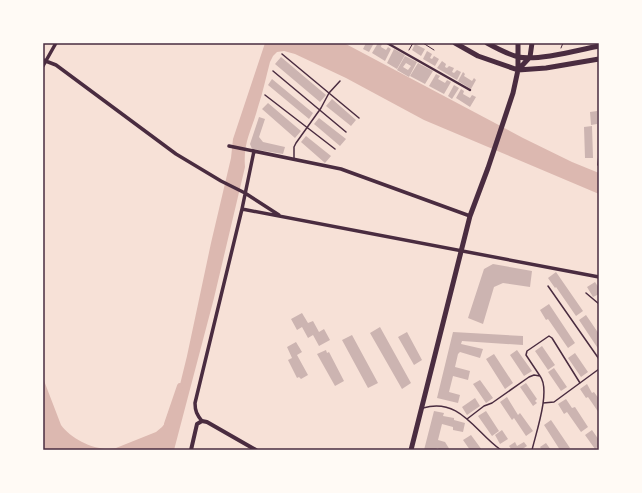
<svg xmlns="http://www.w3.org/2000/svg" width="642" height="493" viewBox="0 0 642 493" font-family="'Work Sans',sans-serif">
	<rect width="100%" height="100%" fill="#f7e1d7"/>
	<!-- water -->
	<path fill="#dcb8b0" d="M265,43H344L523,138L572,162L599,173V194L424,120L346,78L295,54L284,51L277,52L273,56L270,62C266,77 263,92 258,107C252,130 243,141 245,167L214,298L174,450H43V378L61,425C72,440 97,452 116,448L156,432L162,427L173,413L187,356L211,243L231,158L233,139Z"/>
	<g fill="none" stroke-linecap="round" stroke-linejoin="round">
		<!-- canal -->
		<path stroke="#dcb8b0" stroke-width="6" d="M167,424L180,386"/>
	</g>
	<!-- building -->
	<path fill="#ccb4b1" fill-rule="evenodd" d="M366,43H374L369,52L363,49Z
		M378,43H382L381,47L386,50L388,47L391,49L385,61L372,53Z
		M415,44L425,49L421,56L412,50Z
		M394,49L405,55L397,69L387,63Z
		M427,51L432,54L430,58L432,59L434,56L439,59L435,66L423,59Z
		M405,56L417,62L409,77L397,70ZM406,63L411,66L408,70L403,67Z
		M281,57L326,95L320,102L275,64Z
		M442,61L446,64L445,67L447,68L449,66L454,68L452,72L454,73L457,70L461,72L457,80L437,68Z
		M418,63L433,71L425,84L410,76Z
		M463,72L465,74L464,76L472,81L474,78L476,80L471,89L458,81Z
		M436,74L440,76L438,79L445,83L447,80L451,82L444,94L429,86Z
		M272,79L313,113L309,119L268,85Z
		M454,85L459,88L452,99L448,96Z
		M461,89L464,91L463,94L470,98L472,95L476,97L470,107L456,98Z
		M332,99L356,120L351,126L326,106Z
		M268,103L301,131L295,138L262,109Z
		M597,111V124L591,125L590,112Z
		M259,117L265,119L259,137L263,142L285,147L283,154L252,149L250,144Z
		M319,118L346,139L340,146L314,124Z
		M592,126L593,158H585L584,127Z
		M306,136L331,156L325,163L301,142Z
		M493,264L532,271L530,287L503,283L494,287L483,324L468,318L484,269Z
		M556,272L583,311L576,316L556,287L555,288L548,278Z
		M595,282L599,288V294L593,297L587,287Z
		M549,304L575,343L568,348L548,319L546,320L540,310Z
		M302,313L308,323L313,321L319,332L324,329L330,340L319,346L313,335L308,338L302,327L297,330L291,319Z
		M586,315L599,334V350L579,320Z
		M380,327L411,383L402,389L370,333Z
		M407,332L422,360L414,365L398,337Z
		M453,332L523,336V345L462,341L461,344L483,349L480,358L460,352L458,354L455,367L470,371L468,380L453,376L449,392L460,395L458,403L437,398Z
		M352,335L378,383L368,388L342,340Z
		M296,342L302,352L297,355L308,375L301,379L299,377L297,378L288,360L292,358L287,347Z
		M542,346L555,365L548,370L535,351Z
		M326,350L327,353L329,352L344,381L335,386L317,354Z
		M517,350L532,371L524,376L510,355Z
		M575,353L588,372L581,377L568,358Z
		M494,354L513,383L505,389L486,359Z
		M554,368L567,387L561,391L548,372Z
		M480,380L493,398L486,403L473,384Z
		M526,383L537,399L535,401L537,403L533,406L520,387Z
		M587,384L592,393L594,392L599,399V413L588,397L586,398L580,389Z
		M507,397L518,415L520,413L533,431L526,436L514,418L512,420L500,402Z
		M475,398L480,406L467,415L462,407Z
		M566,399L572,408L575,407L588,427L581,432L567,412L564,414L558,404Z
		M434,411L444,413L443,416L454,418V420L465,423L463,432L453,430V427L442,424L438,440L445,442L450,450H441L437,448L436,450H424Z
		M486,411L499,431L492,436L478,416Z
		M551,420L570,448L567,450H560L544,425Z
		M502,430L508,439L500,444L495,435Z
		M592,430L599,440V446L595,449L585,435Z
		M471,435L482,450H470L463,440Z
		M515,442L517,446L524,442L527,446L521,450H512L509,446Z
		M546,443L551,450H542L540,447Z"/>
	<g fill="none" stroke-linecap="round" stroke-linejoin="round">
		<!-- path -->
		<path stroke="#4a2c40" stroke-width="1" d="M423,43L434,50
			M561,48L563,43
			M409,50L413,43"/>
		<!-- service -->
		<path stroke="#4a2c40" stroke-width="1.5" d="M282,54L359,118
			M273,71L346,132
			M265,95L335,149
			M294,159V147L296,143L321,108L329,93L340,81
			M598,165L599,155
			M548,286L599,359
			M586,293L599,304
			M540,376L526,355L527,351L549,336L552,338L580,383
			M543,403L554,402L599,369
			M423,408C460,397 475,432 501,450
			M467,419L484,406L492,403L529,377L534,375L540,376C551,390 536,433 532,450"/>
		<!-- pedestrian -->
		<path stroke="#4a2c40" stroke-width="2.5" d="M387,43L470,90"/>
		<!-- minor -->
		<path stroke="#4a2c40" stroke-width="3.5" d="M43,60L56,65L176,154L221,181L245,193L279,215
			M43,66L56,43
			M229,146L341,169L470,216
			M254,151L242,209L599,277
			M202,421C197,415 195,411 195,403L242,209"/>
		<!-- tertiary -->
		<path stroke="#4a2c40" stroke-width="4" d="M191,450L197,424L202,421L207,422L256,450"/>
		<!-- secondary -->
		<path stroke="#4a2c40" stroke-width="5" d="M455,43L478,56L518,70L546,68L599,59
			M487,43C496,48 508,54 518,57C538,61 579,50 599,46
			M518,70L530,57L532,43
			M411,450L470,216L488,168L513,93L518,70V43"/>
	</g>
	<!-- border -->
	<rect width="642" height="493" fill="none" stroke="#fffaf5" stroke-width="88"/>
	<rect x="44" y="44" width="554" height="405" fill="none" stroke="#4a2c40" stroke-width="1.5"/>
</svg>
